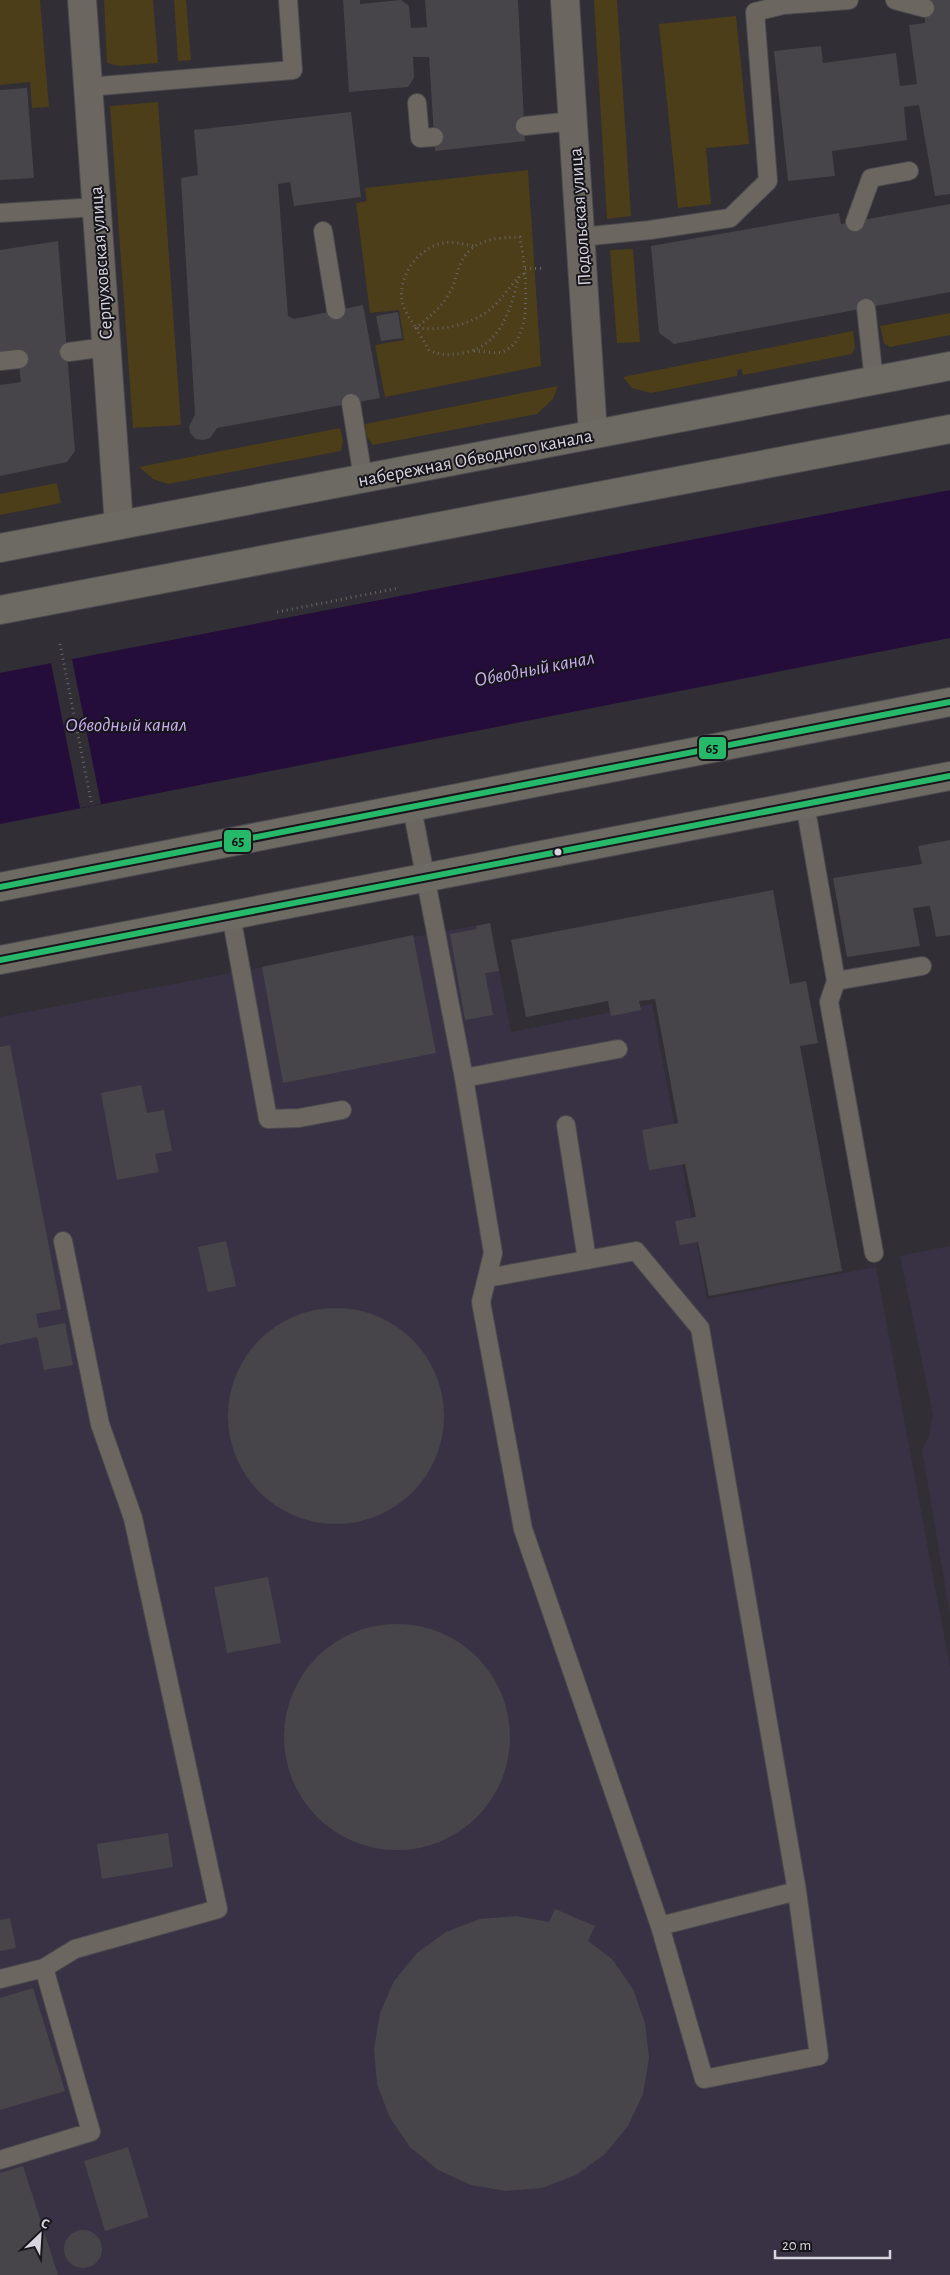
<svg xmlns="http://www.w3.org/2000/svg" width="950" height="2275" viewBox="0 0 950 2275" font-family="'Alegreya Sans',sans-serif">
	<rect width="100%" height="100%" fill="#312e35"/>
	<!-- built -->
	<path fill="#393244" d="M490,923L511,1032L652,1004L707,1299L876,1267L950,1668V2275H0V1017L262,967L413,935L414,937Z
		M950,1246V1615L922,1449L929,1436L933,1414L900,1256Z"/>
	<!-- green -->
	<path fill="#4c3e18" d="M0,0H40L49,107L32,108L30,82L0,85Z
		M104,0H153L158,63L119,66L107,63Z
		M174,0H186L191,60L178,61Z
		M594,0H617L631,216L607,219Z
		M736,16L749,144L706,148L711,204L678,208L659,24Z
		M158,102L181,425L133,428L110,106Z
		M528,170L541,366L385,397L375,345L404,340L399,310L370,313L356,203L367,201L365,188Z
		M633,249L640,342L617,343L610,250Z
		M950,313V335L890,347L884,343L880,326Z
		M853,331L855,347L852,354L743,375L742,369L737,370V376L651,393L632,388L623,377Z
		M558,386L553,399L537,414L373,445L367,437L365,424Z
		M340,428L343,441L341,451L168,484L153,479L139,467Z
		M57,483L61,503L0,515V494Z"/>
	<!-- water -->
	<path fill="#240c3b" d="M950,490V638L0,824V673Z"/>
	<!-- pier -->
	<path fill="#312e35" d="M400,593V596L279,619L278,617Z
		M72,659L101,804L80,808L51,663Z"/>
	<!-- building -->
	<path fill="#47454a" d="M343,0H360V4L401,0L409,6L411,28L427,27L425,0H518L525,141L435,151L429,57H413L414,78L408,87L349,92Z
		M924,0H950V194L935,196L919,105L904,107L907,140L832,151L835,176L788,181L774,51L821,46L823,63L896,53L900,86L917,84L909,25L925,23Z
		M27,88L34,178L0,180V90Z
		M351,112L361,197L294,206L290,182L278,184L288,316L294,319L363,305L380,398L217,428L210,438L203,440L196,439L190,433L189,426L195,415L181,178L198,175L194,130Z
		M950,204V292L674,344L659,333L651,246L839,213L841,224Z
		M58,241L75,451L67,462L0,476V385L21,382L17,350L0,353V250Z
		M398,312L402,338L381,341L376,316Z
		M950,840V935L936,937L930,906L913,908L920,946L847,957L833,878L922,864L918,846Z
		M773,890L790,984L806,981L818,1043L800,1046L842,1271L709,1296L698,1242L680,1245L675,1221L696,1217L685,1164L649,1170L642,1130L678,1123L655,999L639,1001L641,1010L611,1016L608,1001L526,1017L511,940Z
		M490,923L499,971L485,973L493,1015L465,1020L450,934L477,929L476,926Z
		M413,935L436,1053L283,1083L262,967Z
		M10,1045L61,1309L36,1314L39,1328L65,1323L73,1365L44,1370L37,1337L0,1345V1047Z
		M141,1085L147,1113L164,1110L172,1151L155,1154L159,1172L117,1180L101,1093Z
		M226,1241L236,1286L208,1292L198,1247Z
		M228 1416a108 108 0 1 1 216 0a108 108 0 1 1-216 0Z
		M268,1577L281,1643L227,1653L214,1587Z
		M284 1737a113 113 0 1 1 226 0a113 113 0 1 1-226 0Z
		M168,1833L173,1867L102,1879L97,1844Z
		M555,1909L595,1926L588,1941L612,1959L633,1989L645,2023L649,2058L643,2094L628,2126L605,2154L576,2175L542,2188L506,2191L471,2185L438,2170L410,2147L390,2118L377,2084L374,2049L380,2013L394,1981L417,1953L446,1932L480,1919L516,1916L549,1922Z
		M10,1918L16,1948L0,1951V1920Z
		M33,1988L65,2091L0,2110V1998Z
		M128,2147L149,2217L105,2231L84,2161Z
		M23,2166L58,2275H0V2173Z
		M64 2249a19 19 0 1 1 38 0a19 19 0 1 1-38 0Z"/>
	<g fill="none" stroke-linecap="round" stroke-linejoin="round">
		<defs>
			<path id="lane" d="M895,0L925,8
				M783,5L849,0
				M88,87L293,70L288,0
				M417,103L420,138L434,137
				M525,126L573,121
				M0,213L97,207
				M855,222L871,178L909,171
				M323,231L336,310
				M581,237L650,230L730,218L768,181L755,12L783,5V0
				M866,308L874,381
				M69,352L106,347
				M0,361L19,359
				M351,403L363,478
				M805,804L836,981L829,1002L874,1253
				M412,808L464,1078L493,1253L481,1302L523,1529L660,1926L704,2079L819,2056L797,1891
				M231,915L268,1119L299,1118L342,1110
				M836,981L922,966
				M464,1078L618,1049
				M566,1125L587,1260
				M487,1278L636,1251L700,1328L797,1891L660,1926
				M0,1979L44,1968L75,1949L218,1909L133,1518L100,1424L63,1241
				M0,2160L91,2132L44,1968"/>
			<path id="street" d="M82,0L119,525
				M565,0L593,434"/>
			<path id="secondary" d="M0,548L950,366
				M0,610L950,429
				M0,887L950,702
				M0,960L950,776"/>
		</defs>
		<!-- lane casing -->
		<use href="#lane" stroke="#4c4a4f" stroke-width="20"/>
		<!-- street casing -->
		<use href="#street" stroke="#4c4a4f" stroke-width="30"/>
		<!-- secondary casing -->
		<use href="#secondary" stroke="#4c4a4f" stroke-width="30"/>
		<!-- path -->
		<path stroke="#696664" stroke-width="3" stroke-dasharray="1 4" stroke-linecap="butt" d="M473,246C463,244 453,241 443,243C418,248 398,276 402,301C404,311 411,320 416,328C442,331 473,325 493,307C505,296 511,282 525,273
			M519,277C510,309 502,346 463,353C450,355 441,356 429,350L416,328C429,317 442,307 450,292C456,282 457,269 463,259C475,238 498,238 520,237L525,269
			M474,351C483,351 494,354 502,352C532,341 525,293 525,269L545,268
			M277,612L399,588
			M60,644L92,806"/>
		<!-- lane -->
		<use href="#lane" stroke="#6b6760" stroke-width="18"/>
		<!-- street -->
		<use href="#street" stroke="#6b6760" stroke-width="28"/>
		<!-- secondary -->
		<use href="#secondary" stroke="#6d6a63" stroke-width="28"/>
		<defs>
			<path id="bus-1" d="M0,887L950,702
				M0,960L950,776"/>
		</defs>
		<!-- bus-1 casing -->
		<use href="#bus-1" stroke="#17151b" stroke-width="10"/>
		<!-- bus-1 -->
		<use href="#bus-1" stroke="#26b969" stroke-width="6"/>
	</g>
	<!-- markers -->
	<circle fill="#d8d5de" stroke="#17151b" stroke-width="2" cx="558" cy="852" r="4.5"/>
	<g text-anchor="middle" stroke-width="4" stroke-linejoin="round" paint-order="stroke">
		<!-- street labels -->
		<g font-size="19" fill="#d8d5de" stroke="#17151b">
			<text transform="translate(579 217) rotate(-94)" y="7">Подольская улица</text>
			<text transform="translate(100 263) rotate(-94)" y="7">Серпуховская улица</text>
			<text transform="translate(475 457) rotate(-11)" y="7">набережная Обводного канала</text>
		</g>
		<!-- water labels -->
		<g font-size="20" font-style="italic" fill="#cbb1f4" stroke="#17151b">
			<text transform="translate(534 668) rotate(-11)" y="7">Обводный канал</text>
			<text x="126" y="731">Обводный канал</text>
		</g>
	</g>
	<g stroke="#17151b" stroke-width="2">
		<rect x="698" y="736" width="29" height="24" rx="5" fill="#26b969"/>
		<rect x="223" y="829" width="29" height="24" rx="5" fill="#26b969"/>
	</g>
	<g font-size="14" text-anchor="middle" font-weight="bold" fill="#111">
		<text x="712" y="753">65</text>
		<text x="238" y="846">65</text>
	</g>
	<!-- north arrow -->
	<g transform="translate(40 2235) rotate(25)" stroke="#17151b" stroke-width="4" paint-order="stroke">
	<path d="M0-4L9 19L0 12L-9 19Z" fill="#d8d5de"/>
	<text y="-8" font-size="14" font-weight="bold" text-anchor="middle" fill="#d8d5de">С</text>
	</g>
	<!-- scale -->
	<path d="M775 2250v8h115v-8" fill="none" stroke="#d8d5de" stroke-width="2.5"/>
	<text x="782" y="2250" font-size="15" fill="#d8d5de" stroke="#17151b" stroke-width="4" paint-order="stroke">20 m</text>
</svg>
